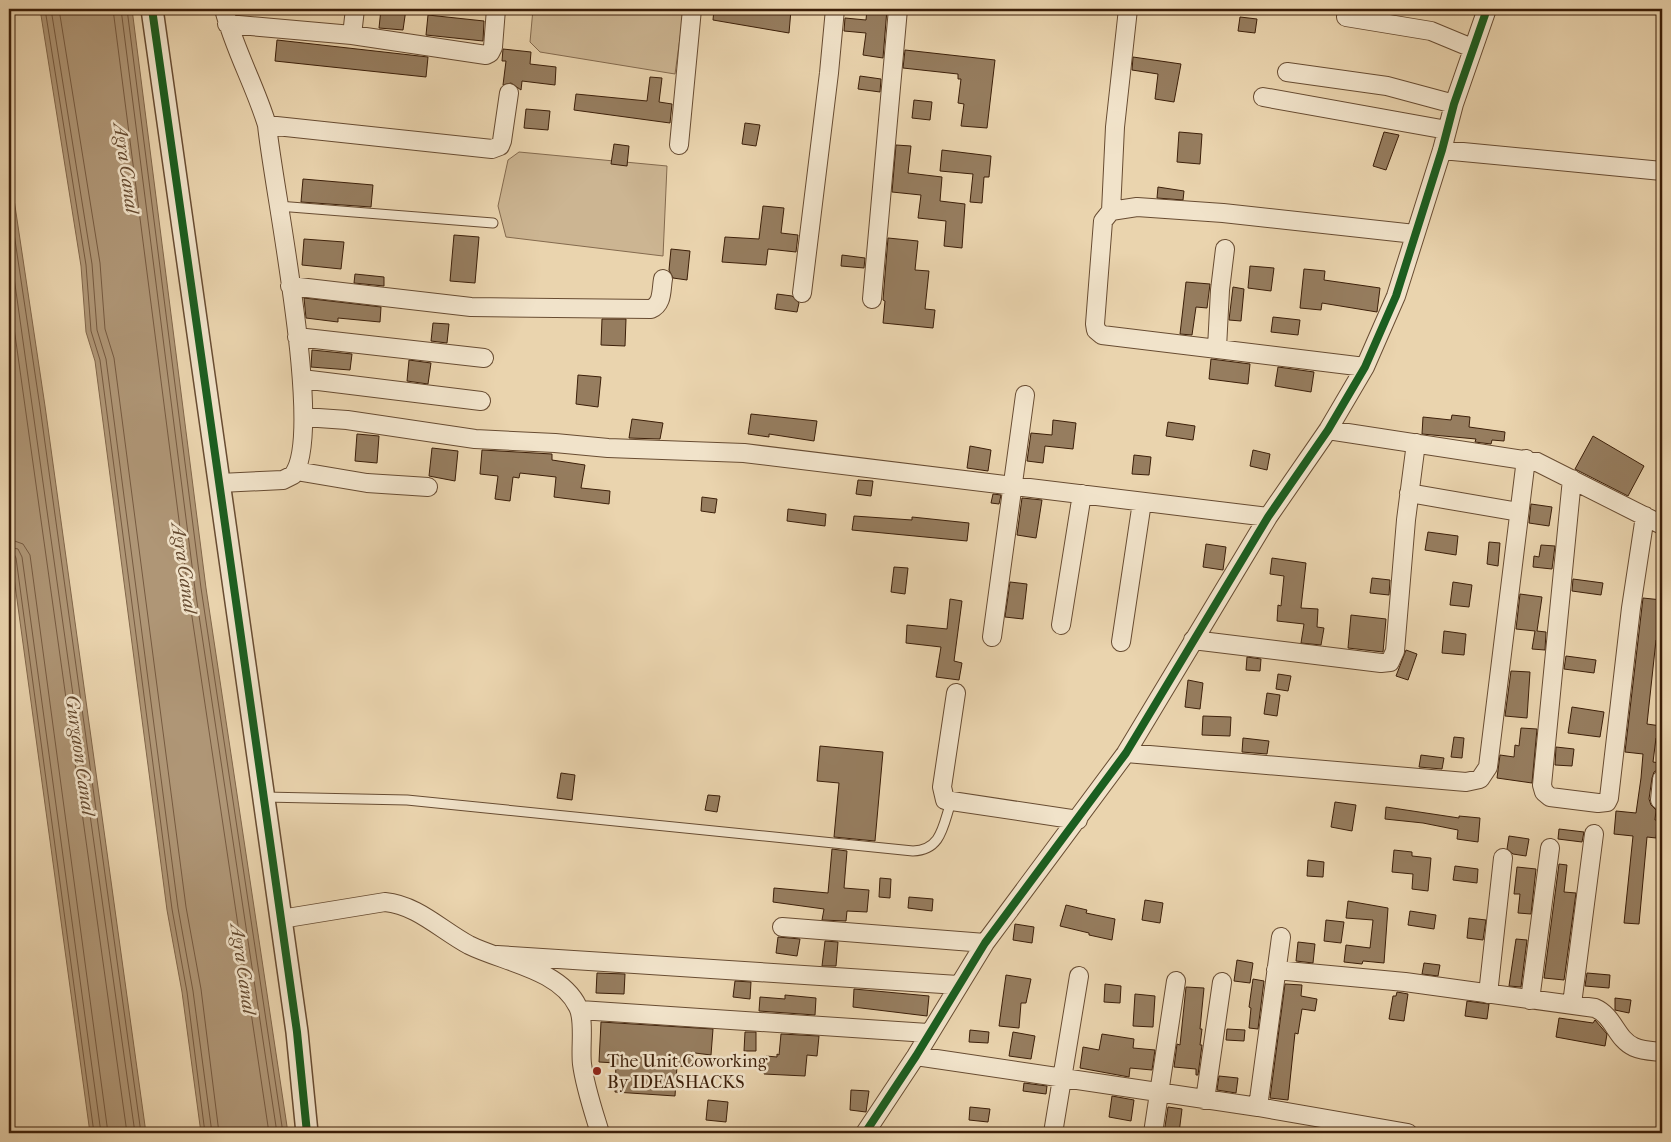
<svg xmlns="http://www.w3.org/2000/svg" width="1671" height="1142" viewBox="0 0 1671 1142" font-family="'IM FELL French Canon',serif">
	<rect width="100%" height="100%" fill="#ead4ae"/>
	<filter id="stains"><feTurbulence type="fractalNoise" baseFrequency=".004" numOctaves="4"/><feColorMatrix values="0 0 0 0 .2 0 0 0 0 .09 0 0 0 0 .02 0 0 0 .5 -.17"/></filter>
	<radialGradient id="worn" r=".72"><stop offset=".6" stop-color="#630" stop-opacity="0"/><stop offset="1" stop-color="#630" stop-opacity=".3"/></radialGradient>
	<!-- green -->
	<path fill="#ccb592" stroke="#846a4e" d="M533,9H684L675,74L540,52L530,42Z
		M519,152L667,166L663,256L506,237L498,206L508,160Z"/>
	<!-- water -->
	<path fill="#af9676" stroke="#81664a" d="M40,9H132L206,588L288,1133H201L182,992L167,910L95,361L86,332L81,266Z
		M9,166L45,406L146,1133H90L9,541Z"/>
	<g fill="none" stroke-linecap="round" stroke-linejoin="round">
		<!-- shore -->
		<path stroke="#765a40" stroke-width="1" d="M45,9L86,265L91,331L100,360L172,909L187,992L205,1133
			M51,9L92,264L97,330L106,359L178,908L193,991L212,1133
			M59,9L100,263L105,329L114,358L186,907L201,989L219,1133
			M113,9L188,590L269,1133
			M121,9L195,589L277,1133
			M127,9L201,588L283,1133
			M9,200L40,407L141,1133
			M9,242L135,1133
			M9,292L127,1133
			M9,539L23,544L30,555L108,1133
			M9,547L18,549L22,557L101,1133
			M9,553L14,554L16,558L94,1133"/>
	</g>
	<!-- building -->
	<path fill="#967d5f" stroke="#3c1f09" d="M381,9H406L403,30L379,28Z
		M714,9L791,10L789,33L713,20Z
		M867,9H887L883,58L863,55L866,33L844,31L845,18L866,20Z
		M428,15L484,21L483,41L426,35Z
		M1240,17L1257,19L1255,33L1238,31Z
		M277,40L428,57L426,77L275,61Z
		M503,49L531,52L530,64L556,67L555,85L522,81L521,90L511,83L503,85L506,61H502Z
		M905,50L995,60L987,128L961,126L964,104L958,103L961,79H958V74L903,68Z
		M1133,57L1181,64L1174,102L1155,99L1158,74L1132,70Z
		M860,76L881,79L880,92L858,89Z
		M650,77L662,78L659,102L672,104L670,123L574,110L576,94L647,101Z
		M914,100L932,102L930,120L912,118Z
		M526,109L550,111L548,130L524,128Z
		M745,123L760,125L756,146L742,144Z
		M1179,132L1202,134L1200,164L1177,162Z
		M1384,132L1399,135L1386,170L1373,166Z
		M614,144L629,146L627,166L611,164Z
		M896,145L911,146L908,173L942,177L940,201L965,204L962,248L944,246L946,221L918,218L921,195L892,192Z
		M942,150L991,156L989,177H984L982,203L970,202L973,174L940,171Z
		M303,179L373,185L371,207L301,202Z
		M1158,187L1184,191L1183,200L1157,198Z
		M763,206L784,208L781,233L798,235L796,252L768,249L766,265L722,262L725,237L759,239Z
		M454,235L479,237L475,283L450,281Z
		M888,238L918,241L915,270L929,271L925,309L935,310L933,328L883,323L885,301L883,300Z
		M304,239L344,242L341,269L302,265Z
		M671,249L690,251L687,280L673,278L669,270Z
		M842,255L865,258L864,268L841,266Z
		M1250,266L1274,268L1271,291L1248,288Z
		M1304,269L1325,271L1324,280L1380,288L1377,312L1322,303L1321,310L1300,308Z
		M355,274L384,277V286L354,283Z
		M1186,282L1210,284L1207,308L1196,307L1192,335L1180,334Z
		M1233,287L1244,289L1241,321L1229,320Z
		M777,294L792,296L799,303L797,312L775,309Z
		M304,298L381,307L380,322L338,318V322L306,318Z
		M1273,317L1300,320L1298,335L1271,332Z
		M602,319H626L625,346L601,345Z
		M433,323L449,324L447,343L431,341Z
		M312,350L352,354L350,370L311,367Z
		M1211,359L1250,364L1248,384L1209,379Z
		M409,360L431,363L428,384L407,381Z
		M1278,367L1314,372L1311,392L1275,386Z
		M578,375L601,377L598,407L576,404Z
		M751,414L817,421L814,441L769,434V437L748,434Z
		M1452,415L1470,417L1469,427L1505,432L1504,441L1492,440L1491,444L1475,442L1476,439L1422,434L1423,417L1451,420Z
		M632,419L663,423L660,439L629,438Z
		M1053,420L1076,423L1073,449L1045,446L1043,463L1027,461L1031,433L1052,435Z
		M1168,422L1195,426L1193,440L1166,436Z
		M357,434L379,436L377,463L355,461Z
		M1593,436L1644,466L1628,496L1575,469Z
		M970,446L991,450L988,471L967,468Z
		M432,448L458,451L455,481L429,476Z
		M482,450L552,454V460L585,465L581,488L610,491L609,504L554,497L556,477L520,473L519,478L513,477L510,501L495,499L498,476L480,474Z
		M1253,450L1270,454L1267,470L1250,466Z
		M1134,455L1151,457L1149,475L1132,474Z
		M858,480L873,481L871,496L856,494Z
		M993,494L1001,495L999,504L991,503Z
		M702,497L717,499L715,513L701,511Z
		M1022,498L1042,500L1036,538L1017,535Z
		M1531,504L1552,507L1549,526L1529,523Z
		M788,509L826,514L825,526L787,521Z
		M854,516L912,520V517L969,523L967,541L852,530Z
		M1428,532L1458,536L1456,555L1425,550Z
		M1489,542L1500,543L1498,566L1487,564Z
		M1206,544L1226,547L1223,570L1203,567Z
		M1541,545L1555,546L1552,569L1533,567L1534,556L1539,557Z
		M1272,558L1306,563L1301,608L1318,609L1317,627L1324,628L1321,645L1301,643L1304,624L1277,621L1278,605L1281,606L1284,576L1270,574Z
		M894,567L908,568L905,594L891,592Z
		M1372,578L1390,580L1389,595L1370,593Z
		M1573,579L1603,583L1601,595L1572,591Z
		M1010,582L1027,584L1023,619L1005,617Z
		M1453,582L1472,585L1469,607L1450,605Z
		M1520,594L1542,597L1537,631L1546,632L1545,650L1532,649L1535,631L1516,629Z
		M1643,598L1662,600V640H1656L1647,724L1661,726L1659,738H1656L1653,762L1660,763L1659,769L1654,772L1652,778L1649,799L1651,805L1656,810L1655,820H1658L1656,838L1647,837L1639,924L1624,923L1633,836L1614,834L1616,811L1636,813L1641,778L1643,754L1625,752Z
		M950,599L962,601L954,661L962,663L959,680L936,677L941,647L906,643L907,625L947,629Z
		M1351,615L1386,619L1383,652L1348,648Z
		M1444,631L1466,634L1464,655L1442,653Z
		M1406,650L1417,654L1408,680L1396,676Z
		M1566,656L1596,660L1594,673L1564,669Z
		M1247,657L1261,659L1260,671L1246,670Z
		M1511,671L1530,672L1527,718L1505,716Z
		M1278,674L1291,676L1288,691L1276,689Z
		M1188,680L1203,683L1200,709L1185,707Z
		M1267,693L1280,695L1277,716L1264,714Z
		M1572,707L1604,712L1600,737L1568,733Z
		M1203,716L1231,717L1230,736L1202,735Z
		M1521,728L1537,729L1532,783L1497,778L1500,755L1514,757L1515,745L1519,746Z
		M1454,737L1464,738L1462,758L1451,757Z
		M1243,738L1269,741L1267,754L1242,752Z
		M820,746L883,752L875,841L834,837L839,783L817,781Z
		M1556,747L1574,749L1572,766L1555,765Z
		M1421,755L1444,758L1442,769L1419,767Z
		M561,773L575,775L572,800L557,798Z
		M708,795L720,796L717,812L705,810Z
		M1335,802L1356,805L1352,831L1331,827Z
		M1386,807L1459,818V816L1480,818L1478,842L1457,839L1458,830L1423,823L1385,819Z
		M1559,829L1584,832L1582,842L1558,839Z
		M1509,836L1529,839L1526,856L1513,854L1507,849Z
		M832,849L847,851L844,888L869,890L867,912L847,911L846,921L822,920L824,909L773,902L774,888L828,893Z
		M1394,850L1412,852V856L1431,858L1428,891L1412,889L1413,874L1392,872Z
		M1308,860L1324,862L1323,877L1307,876Z
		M1559,864L1567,865L1564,892L1576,893L1564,980L1544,978Z
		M1455,866L1478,869L1477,883L1453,880Z
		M1517,867L1536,869L1531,914L1518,913L1520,894H1514Z
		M880,878L891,879L890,898L879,897Z
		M909,897L933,899L932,911L908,908Z
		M1145,900L1163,903L1160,923L1142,920Z
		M1348,901L1388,908L1384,963L1363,961L1362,964L1344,962L1346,945L1370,948L1373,920L1346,918Z
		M1066,905L1087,910L1086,913L1115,919L1112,940L1089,935V933L1060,926Z
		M1410,911L1436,915L1434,929L1408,925Z
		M1469,918L1486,920L1483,940L1467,938Z
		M1326,920L1344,922L1341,943L1324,941Z
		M1015,924L1034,927L1032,943L1013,940Z
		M778,937L800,939L797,956L776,953Z
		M1516,939L1527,940L1521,987L1509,986Z
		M825,941L838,942L836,966H822Z
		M1298,942L1315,944L1313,963L1296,961Z
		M1237,960L1253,963L1250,983L1234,981Z
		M1424,963L1440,965L1438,976L1422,974Z
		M597,973L625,974L624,994L596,993Z
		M1587,973L1610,975L1609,988L1585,986Z
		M1006,975L1031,979L1026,1003H1021L1019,1028L999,1026Z
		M1253,979L1264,981L1258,1029L1249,1028L1251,1008L1249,1007Z
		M735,981L751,982L750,999L733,997Z
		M1105,984L1121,986L1120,1003L1104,1002Z
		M1285,984L1302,985L1301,996L1317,999L1315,1011L1302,1009L1298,1034L1295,1033L1288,1100L1270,1098Z
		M1186,987L1204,988L1200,1029H1202L1200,1045H1202L1198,1075H1196V1069L1174,1067L1177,1044L1180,1045Z
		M854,989L929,996L927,1016L853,1007Z
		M1397,992L1408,994L1404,1021L1389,1019L1393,996H1396Z
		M1135,994L1155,996L1153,1027L1133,1026Z
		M785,995L816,998L815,1015L759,1011L760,997L785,999Z
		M1615,998L1631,1000L1629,1013L1615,1010Z
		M1467,1001L1489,1004L1487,1019L1465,1016Z
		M1559,1018L1593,1023L1595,1020L1607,1034L1605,1046L1556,1037Z
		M601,1022L713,1029L711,1055L695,1053L693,1067L677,1066L675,1096L615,1092L616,1063L599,1062Z
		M1227,1029L1245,1030L1244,1041L1226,1040Z
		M970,1030L989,1032L988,1043L969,1042Z
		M745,1032H756V1051H744Z
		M1013,1032L1035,1036L1031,1059L1009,1056Z
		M781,1034L819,1036L817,1056L807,1055L805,1076L764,1074L766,1056L777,1057V1054L779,1055Z
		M1102,1034L1134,1039L1133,1048L1155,1050L1152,1070L1130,1068L1129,1077L1080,1068L1083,1047L1099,1050Z
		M1219,1076L1238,1078L1236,1093L1217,1090Z
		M1024,1083L1047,1086L1046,1094L1023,1091Z
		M851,1090L869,1091L866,1112L850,1110Z
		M1112,1096L1134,1100L1131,1121L1109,1117Z
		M708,1100L728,1102L726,1122L706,1120Z
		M970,1107L990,1109L988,1122L969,1120Z
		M1168,1107L1182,1109L1179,1133H1164Z"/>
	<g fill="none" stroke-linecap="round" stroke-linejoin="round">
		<defs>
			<path id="service" d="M278,206L493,223
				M264,797L407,800L913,851C942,850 943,825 951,802"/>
			<path id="minor" d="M1346,17L1431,31L1472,48
				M227,24L352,35L486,55L490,53L493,47L496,9
				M352,35L355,9
				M1287,72L1387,86L1454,104
				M1263,97L1447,130
				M267,125L492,149L500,146L502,141L509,93
				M679,145L692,9
				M1442,150L1662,171
				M1111,211L1115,127L1128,9
				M290,286L471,307L651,309C663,304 661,290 663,279
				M802,293L829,73L835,9
				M872,299L898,9
				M297,337L484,358
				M1217,348L1220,290L1225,249
				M1365,367L1102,335L1096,330L1095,324L1103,221L1111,211L1137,207L1223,213L1415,234
				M302,379L481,401
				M304,417L347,420L475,439L555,443L608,448L744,453L1268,517
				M1328,430L1537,462L1662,525
				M296,471L367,483L428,487
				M1572,479L1542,785L1544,792L1550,797L1598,803L1607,802L1609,798L1631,608L1645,516
				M220,483L283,480L293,475C325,433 273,188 267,125C255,85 234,49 224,9
				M1409,493L1519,512
				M1061,625L1082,494
				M992,637L1025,395
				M1193,640L1381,663L1390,662L1395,651L1406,520L1416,443
				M1121,642L1142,502
				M956,693L942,787L945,800L1078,820
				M1126,753L1466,782L1480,779L1488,767L1526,459
				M1660,800L1662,779
				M281,919L385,902C417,905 441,930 469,945C503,962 560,969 578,1007C585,1020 580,1048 582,1064C585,1087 593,1110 600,1133
				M782,927L985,943
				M497,955L958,985
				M1276,970L1405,982L1595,1008C1614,1016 1616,1039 1634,1047C1643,1051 1653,1051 1662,1052
				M1488,994L1503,858
				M1530,1000L1550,848
				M1572,1004L1594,834
				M580,1010L928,1033
				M916,1056L1258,1107L1408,1133
				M1205,1100L1222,982
				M1258,1107L1281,937
				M865,1133L916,1056L985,943L1126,753L1268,517L1328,430L1365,367L1396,296L1442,150L1454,104L1487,9
				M1053,1133L1079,976
				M1153,1133L1176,981"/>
			<path id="tertiary" d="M152,9L297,1032L307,1133"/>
		</defs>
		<!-- service casing -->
		<use href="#service" stroke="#684c32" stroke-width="11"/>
		<!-- minor casing -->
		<use href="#minor" stroke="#684c32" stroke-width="20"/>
		<!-- tertiary casing -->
		<use href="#tertiary" stroke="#684c32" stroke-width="24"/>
		<!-- service -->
		<use href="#service" stroke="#f1e3ca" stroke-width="9"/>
		<!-- minor -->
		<use href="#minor" stroke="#f1e3ca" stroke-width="18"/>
		<!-- tertiary -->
		<use href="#tertiary" stroke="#f1e3ca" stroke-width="21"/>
		<defs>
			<path id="cycleway" d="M152,9L297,1032L307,1133
				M865,1133L916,1056L985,943L1126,753L1268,517L1328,430L1365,367L1396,296L1442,150L1454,104L1487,9"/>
		</defs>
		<!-- cycleway casing -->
		<use href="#cycleway" stroke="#f1e3ca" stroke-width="11"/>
		<!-- cycleway -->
		<use href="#cycleway" stroke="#1b5e20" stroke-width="8"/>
	</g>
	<!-- markers -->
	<circle fill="#8f2418" stroke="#f1e3ca" stroke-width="2" cx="597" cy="1071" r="5"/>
	<g text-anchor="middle" stroke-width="5" stroke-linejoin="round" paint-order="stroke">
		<!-- poi labels -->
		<g font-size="18" fill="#3c1f09" stroke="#f1e3ca" text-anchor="start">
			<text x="607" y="1067">The Unit Coworking<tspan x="607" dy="21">By IDEASHACKS</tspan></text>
		</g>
		<!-- water labels -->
		<g font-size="19" font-style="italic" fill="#64492f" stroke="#f1e3ca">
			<text transform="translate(127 168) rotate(82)" y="7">Agra Canal</text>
			<text transform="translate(185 568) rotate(82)" y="7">Agra Canal</text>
			<text transform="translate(81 755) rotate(82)" y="7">Gurgaon Canal</text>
			<text transform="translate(244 969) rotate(82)" y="7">Agra Canal</text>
		</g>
	</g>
	<!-- margin -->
	<rect width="1671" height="1142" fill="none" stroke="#ead4ae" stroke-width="30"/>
	<rect x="10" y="10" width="1651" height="1122" fill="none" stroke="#3c1f09" stroke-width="2.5"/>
	<rect x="15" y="15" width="1641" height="1112" fill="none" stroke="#3c1f09"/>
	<rect width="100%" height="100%" filter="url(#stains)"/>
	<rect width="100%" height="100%" fill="url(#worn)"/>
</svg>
